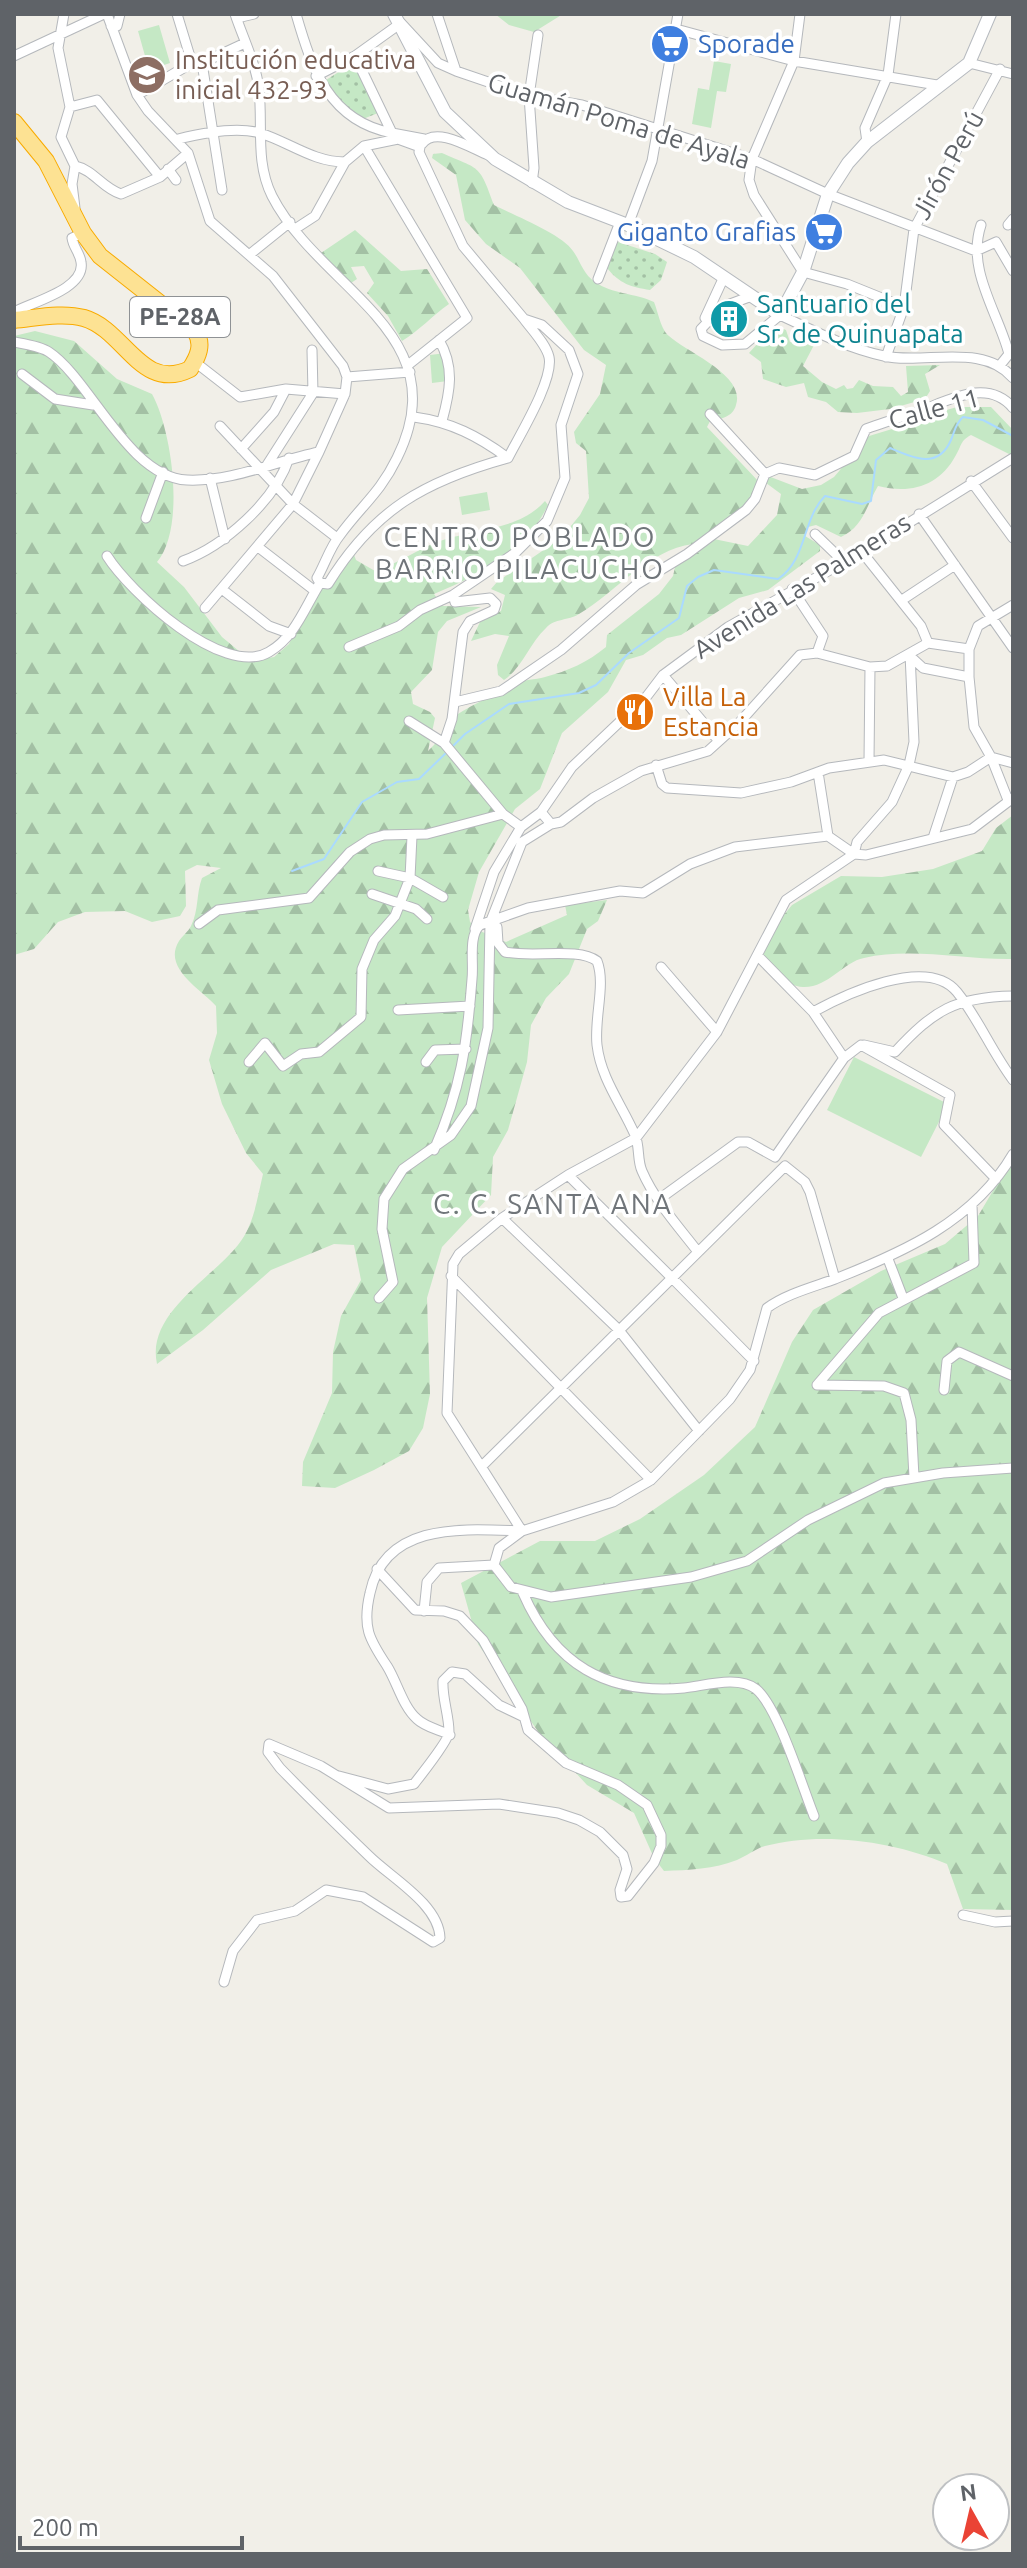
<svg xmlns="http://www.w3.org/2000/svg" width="1027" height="2568" viewBox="0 0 1027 2568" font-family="Ubuntu,sans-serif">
	<defs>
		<pattern id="forest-firs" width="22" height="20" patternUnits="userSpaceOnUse" patternTransform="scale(2)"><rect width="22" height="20" fill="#c5e8c5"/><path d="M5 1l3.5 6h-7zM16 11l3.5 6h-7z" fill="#a3c0a4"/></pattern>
		<pattern id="park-dots" width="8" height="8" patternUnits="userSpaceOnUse" patternTransform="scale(2)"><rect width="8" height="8" fill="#c5e8c5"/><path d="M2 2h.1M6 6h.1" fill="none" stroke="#a3c0a4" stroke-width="1.8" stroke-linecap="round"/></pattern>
	</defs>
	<rect width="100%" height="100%" fill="#f1efe8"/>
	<!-- forest -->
	<path fill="url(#forest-firs)" d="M442,153C480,170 479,163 494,205C513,215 562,234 573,251C581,262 583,274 595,282C612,294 635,293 654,302C658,312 661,330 669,336C686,352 746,375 736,405C733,417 721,419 710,421L707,427L760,483C748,511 716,527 693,544C648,550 616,592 579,614C568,621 555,618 546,628C529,644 523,667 504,680L498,675L497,665L509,636L495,634L471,641L480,622L501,611L505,595L491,589L497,582L561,538L580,515L589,498L586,451L576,443L574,432L600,394L606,365L584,350L520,268L486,244L465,220L456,175L432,158L433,154Z
		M355,230L401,271L427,269L449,304C432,316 420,330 402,341L388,316L367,293L374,283L364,266L351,267L357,279L351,283L321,253Z
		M779,327L786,330L790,342L814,345L803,366L822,382L836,389L844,385L847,389L853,388L859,380L873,386L893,387L901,396L908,392L906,366L940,365L925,374L930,391L925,399L890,409L857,413L838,412L826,402L808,397L804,383L786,387L763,379L761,362L749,353L758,343H772Z
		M35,331L74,341L117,379L152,394C172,430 186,528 157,562L184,587L222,637L251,661L274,657L289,644L311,596L328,584L351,547L356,560L375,571C397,564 415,551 437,542C471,529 519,531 545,501L548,505C527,550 478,576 434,594L443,606L481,607L447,621L438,632L432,670L411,692L413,704L430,712L435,718L428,751C441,739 441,734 450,721C456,712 502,691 515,684C523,679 535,680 545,677C568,671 588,662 606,647L607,635L659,594L673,576L676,563L704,537L748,546L777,515L781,494L762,480L768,476L802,489L821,485L834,477L869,436L902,426L913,427L936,413L957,407H991L1013,430V456L971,435C960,441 962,445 956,455C939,487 910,494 878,486C866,506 864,526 841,537L816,525L808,527L805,536L820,545V551L768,590L739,598L681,635L667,638L643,655L626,660L608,692L562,733L540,789L515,809L479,872L468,910L470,922L480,931L506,942L567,915L565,905L607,900L598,921L587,929L569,974L546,998L531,1025L527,1062L508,1130L493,1157L491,1195L442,1247L427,1298L430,1394L423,1428L409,1451L374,1470L335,1488L302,1486L303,1462L332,1393L333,1352L341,1316L361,1280L354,1245L334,1244L271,1270L203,1330L157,1364C146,1314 210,1280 238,1245C254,1225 257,1199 263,1174L246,1153L222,1104L209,1060L217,1033L216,1006C201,989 162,968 179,941C182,936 188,932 191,926C199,910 196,894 202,878L221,868L197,865L185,871L186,906L180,916L152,922L125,911L85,912L58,922L34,949L14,955V336Z
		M1013,815V959C965,960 911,947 864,958C843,962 828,988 803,987C786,986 774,972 762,961L769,933L792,905L841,876L882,877L933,869L982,851L996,828Z
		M1013,1157V1910L963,1909L947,1864C894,1841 821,1831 765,1846C755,1849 747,1856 737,1860C714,1869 689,1870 664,1871L654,1858L634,1813L587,1785L539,1733L478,1644L461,1583L540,1541H595L640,1519L704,1475L755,1427L792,1342L813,1310L881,1271L945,1244L978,1216Z"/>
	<!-- park -->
	<path fill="url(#park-dots)" d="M356,61L378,113L363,119L336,100L326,80Z
		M615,241L655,254L667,262L661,280L650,290C631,287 620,284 607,268Z"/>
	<!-- pitch -->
	<path fill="#c5e8c5" d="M495,14H563L534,32L509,25Z
		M159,25L170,63L149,70L138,31Z
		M714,61L731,64L726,92L717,91L711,128L692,124L698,88L709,90Z
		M446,353L448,381L432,383L430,355Z
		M487,492L490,510L462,515L459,497Z
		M854,1057L948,1104L921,1157L827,1110Z"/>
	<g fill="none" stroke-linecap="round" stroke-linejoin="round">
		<!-- stream -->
		<path stroke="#aadaff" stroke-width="2" d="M451,748L465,734L509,704L579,693L596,685L629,653L679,618L687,586L698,577L714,570L778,579C807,560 802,519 825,496L862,504L871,501L876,460L890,448C913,458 938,470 951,440C955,431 955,424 963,417L983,420L1013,436
			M292,871L324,859L362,802L397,782L419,779L446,753"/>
		<defs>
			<path id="street" d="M64,14L58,48L70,107L61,137L75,166L72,184L75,208
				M177,14L192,63
				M235,14C243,38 256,64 259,89C263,126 255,162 272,196C320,290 459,333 397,458C380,493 362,505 340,535C330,547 325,564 317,578L320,583L328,584C374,509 425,481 508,458C519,436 554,380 549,357C546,344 532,330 524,319
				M296,14C312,69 329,121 392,133
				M437,14L456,71
				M800,14L794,61L752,159L749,180L754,195L803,272L847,284L904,307
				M237,18L254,14
				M111,26H117L120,14
				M676,29L794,61L937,85
				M14,56L104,14
				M355,56L392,133L424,139
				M202,63L222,190
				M969,63L1013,74
				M316,76L355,56L401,23L438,63L456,71L529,96L582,105L752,159L828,194L976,251L996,242L1013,271
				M137,95L192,63H202L245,43
				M70,107L97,100L160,177
				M178,139C202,133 236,126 260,133C289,142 313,162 345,162
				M867,142L865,128L888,75L896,14
				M422,144C435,125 471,148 488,155
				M364,146L467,318L408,365
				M420,147L419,152L463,246L524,319L542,325L569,350L578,374L561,425L565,478L547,521L515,553L453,595L455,602L490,598L496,604L494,610L470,621L463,632L452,719L444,743
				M75,166C94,170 102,188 121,194L160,177L188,153
				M168,169L176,180
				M532,183L534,168L529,96L538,35
				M628,225L652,161L678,14
				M981,225C966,270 998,312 1009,354L1001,364
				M1008,225L1013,219
				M295,229L315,216L345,162L364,146L398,139L420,147
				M249,255L290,222
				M598,279L620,222
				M14,312C32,302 86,289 81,262C80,253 73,247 72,238L83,233
				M705,318L723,279
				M701,329L703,336L722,345L745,344L780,315C814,331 847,348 884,356C924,365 983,342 1013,378
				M701,329L722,307L749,297
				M439,340C455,367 450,392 442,421
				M14,342C25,344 40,346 49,352C90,379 128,477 187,480C232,482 276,461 319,452L345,394L347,377L343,366L273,276L210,221L188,153L148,111L137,95L107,14
				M886,357L904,307L914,229L1000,69
				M195,362L240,397L286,389L345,394
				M22,374L55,399L93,405
				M347,377L410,372
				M710,414L765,474L779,468L815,475L854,456L866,429C882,423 898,418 914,413C945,403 986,376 1013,408
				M414,417C451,422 478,436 508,458
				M220,426L293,504L337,538
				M241,449L274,412L286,389
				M267,465L313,393L312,350
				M210,478L225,539
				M971,481L1013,538
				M919,514L1013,648
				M146,518L163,472
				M815,534L843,561
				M258,547L315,591
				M862,552L921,626L928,643
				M107,556C129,591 223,679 269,652C295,637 305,607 320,583
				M183,561C224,546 275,501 289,458
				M792,589L823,636L817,653
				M223,590L269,626L291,634
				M902,600L955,565
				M205,608L293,504L319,452
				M349,647L399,626L420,610L453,595
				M969,649V677
				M911,657L923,668L969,677L974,727L991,757L1008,800
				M663,675L718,740
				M455,702L501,691L561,650L636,585L687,554L746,510L755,499L765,474
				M409,721L444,743L503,814
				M869,761L870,667
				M656,765L662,784L667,788L741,793L791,782L829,768L884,760L953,777L968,772L991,757L1013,763
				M818,772L828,836
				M1013,798L972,829L866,855L854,854L786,900L717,1032L636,1138L568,1175L502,1218L459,1254L453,1264L447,1413L522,1531L613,1502L651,1480L730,1399L750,1370L767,1308C786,1294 813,1287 835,1279C904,1252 974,1221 1013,1154
				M541,812L551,824L561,822L593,798L641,771L708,751L739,723L800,655L817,653L870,667L887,666L928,643L969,649L978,626L1013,605
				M933,838L953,777
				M854,854L857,842L892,802L909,765L914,742L910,654
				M378,871L410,878L443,897
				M372,894L416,909L427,919
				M490,923L497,927L498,943L505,952C533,958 578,947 597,961C606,984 594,1018 597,1045C601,1079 622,1105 635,1135C640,1147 637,1160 642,1171C655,1201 678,1226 698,1252
				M199,924L218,910L309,898L350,852L370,839L384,835L427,834L503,814L521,827
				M475,929L494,872L521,827L541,812L572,767L647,696L663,675L728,627L862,552L1013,458
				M759,957L813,1012L844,1058L861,1045L950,1095L944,1125L996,1179
				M661,967L717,1032
				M398,1010L470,1006
				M813,1012C844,995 927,955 957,992C978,1018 992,1052 1013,1080
				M864,1045L895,1052C934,1010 955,997 1013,996
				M249,1062L265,1043L283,1066L301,1054L319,1052L361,1017L362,969L374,940L395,916L410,878L412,836
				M426,1062L435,1050L466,1049
				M434,1150C461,1089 467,1045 472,979C474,963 468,936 480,925L528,908L620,891L643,893L690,864L735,847L828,836L854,854
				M568,1175L672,1278L785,1166L805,1182L810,1192L835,1279
				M658,1200L738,1142H748L775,1157L844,1058
				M502,1218L618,1329L699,1431
				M888,1259L903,1298
				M451,1276L651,1480
				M379,1298L393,1282L382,1229L384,1199L403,1169L451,1135L471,1106L488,1028L490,923L522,842L551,824
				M817,1385L879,1313L974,1263L972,1205
				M817,1385L884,1386L904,1393L911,1420L914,1477
				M944,1390L947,1361L959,1352L1013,1376
				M483,1465L672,1278L754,1361
				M522,1531L499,1548L494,1565L511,1587L551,1597L691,1577L747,1561L808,1520L884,1483L943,1473L1013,1468
				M523,1593C554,1664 606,1695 684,1688C704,1686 738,1675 756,1689C778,1707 802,1786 814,1816
				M424,1611L427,1582L439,1568L494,1565
				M450,1735C440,1730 425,1727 417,1719C403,1707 397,1682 387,1666C369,1639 362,1627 370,1593C385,1521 465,1529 522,1531
				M339,1776L388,1789L414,1784C421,1775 449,1740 449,1732C449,1715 442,1698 443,1681L452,1672L465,1674L499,1705L524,1717
				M963,1915L995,1922L1013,1921
				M224,1982L233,1951L257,1920L295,1911L326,1890L363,1897L433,1942L440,1938C439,1904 390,1877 369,1856C339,1827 309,1798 280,1768L268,1752L269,1744L321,1766L389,1808L499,1804L558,1813L579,1820L600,1832L623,1855L627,1869L620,1890L621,1897L628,1896L654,1863L661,1846V1835L647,1805L618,1785L566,1763L528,1730L522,1709L483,1640L460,1616L444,1611L415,1610L377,1569"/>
			<path id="secondary" d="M394,14L445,112L495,159L568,202L628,225L694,257L780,315L803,272L828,194L848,163L867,142L969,63L990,14"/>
			<path id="highway" d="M14,122L46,161L83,233L100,256L195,331C204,344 198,357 190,369C141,393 125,330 84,318C62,312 36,318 14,320"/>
		</defs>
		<!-- street casing -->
		<use href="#street" stroke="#b5b8bc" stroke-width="11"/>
		<!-- secondary casing -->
		<use href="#secondary" stroke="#b6babf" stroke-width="14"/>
		<!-- highway casing -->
		<use href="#highway" stroke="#f9ab00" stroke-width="18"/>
		<!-- street -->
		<use href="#street" stroke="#fff" stroke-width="9"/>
		<!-- secondary -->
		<use href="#secondary" stroke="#fff" stroke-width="12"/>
		<!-- highway -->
		<use href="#highway" stroke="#fde293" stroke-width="16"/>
	</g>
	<!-- icons -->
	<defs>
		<symbol id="supermarket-disc" viewBox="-11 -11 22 22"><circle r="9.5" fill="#3f7fe0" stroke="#fff"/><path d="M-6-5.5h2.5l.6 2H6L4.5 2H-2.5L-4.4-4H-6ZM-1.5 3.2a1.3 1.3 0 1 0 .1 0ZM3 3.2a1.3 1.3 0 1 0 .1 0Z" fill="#fff"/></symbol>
		<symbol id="school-disc" viewBox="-11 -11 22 22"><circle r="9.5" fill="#8d6e63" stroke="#fff"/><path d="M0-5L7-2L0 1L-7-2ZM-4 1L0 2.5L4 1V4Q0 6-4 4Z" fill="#fff"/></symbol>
		<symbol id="building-disc" viewBox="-11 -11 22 22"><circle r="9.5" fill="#0f9aa8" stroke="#fff"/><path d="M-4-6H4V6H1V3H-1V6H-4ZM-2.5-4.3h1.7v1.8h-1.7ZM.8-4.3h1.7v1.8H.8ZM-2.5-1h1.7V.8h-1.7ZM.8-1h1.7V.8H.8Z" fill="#fff"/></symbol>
		<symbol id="restaurant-disc" viewBox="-11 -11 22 22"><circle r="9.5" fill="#e8710a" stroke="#fff"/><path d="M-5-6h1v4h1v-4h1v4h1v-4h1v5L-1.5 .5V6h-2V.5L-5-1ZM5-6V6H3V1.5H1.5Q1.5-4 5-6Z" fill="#fff"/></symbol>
	</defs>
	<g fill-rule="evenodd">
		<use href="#supermarket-disc" x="648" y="22" width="44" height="44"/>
		<use href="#school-disc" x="125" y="53" width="44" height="44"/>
		<use href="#supermarket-disc" x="802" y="210" width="44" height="44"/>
		<use href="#building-disc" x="707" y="297" width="44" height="44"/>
		<use href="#restaurant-disc" x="613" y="690" width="44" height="44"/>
	</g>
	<g text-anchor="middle" stroke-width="7" stroke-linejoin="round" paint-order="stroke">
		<!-- shield labels -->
		<rect fill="#fff" stroke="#8f9295" stroke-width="2" x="130" y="297" width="100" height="40" rx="6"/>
		<g font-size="24" font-weight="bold" fill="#5f6368">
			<text x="180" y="325">PE-28A</text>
		</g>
		<!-- shop labels -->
		<g font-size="26" fill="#366cbe" stroke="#fff" text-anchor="start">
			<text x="698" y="53">Sporade</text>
			<text x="796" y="241" text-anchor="end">Giganto Grafias</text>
		</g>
		<!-- education labels -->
		<g font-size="26" fill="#785e54" stroke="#fff" text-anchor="start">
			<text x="175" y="69">Institución educativa<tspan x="175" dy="30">inicial 432-93</tspan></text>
		</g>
		<!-- street labels -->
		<g font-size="26" fill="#5f6368" stroke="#fff">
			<text transform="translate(619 121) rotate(17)" y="9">Guamán Poma de Ayala</text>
			<text transform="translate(948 165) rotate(-61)" y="9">Jirón Perú</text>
			<text transform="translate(934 409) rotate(-15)" y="9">Calle 11</text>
			<text transform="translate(802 586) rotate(-32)" y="9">Avenida Las Palmeras</text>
		</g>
		<!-- culture labels -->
		<g font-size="26" fill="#0d838f" stroke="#fff" text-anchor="start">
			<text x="757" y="313">Santuario del<tspan x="757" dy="30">Sr. de Quinuapata</tspan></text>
		</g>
		<!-- food labels -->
		<g font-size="26" fill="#c56008" stroke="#fff" text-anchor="start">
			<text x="663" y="706">Villa La<tspan x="663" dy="30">Estancia</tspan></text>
		</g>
		<!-- neighbourhood labels -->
		<g font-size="28" letter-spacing="2" fill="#70757a" stroke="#fff">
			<text x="520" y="547">CENTRO POBLADO<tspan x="520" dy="32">BARRIO PILACUCHO</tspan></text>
			<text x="553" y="1214">C. C. SANTA ANA</text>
		</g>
	</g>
	<!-- border -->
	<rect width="1027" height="2568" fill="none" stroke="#5f6368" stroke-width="32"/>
	<!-- north arrow -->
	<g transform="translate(971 2512) rotate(352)"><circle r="38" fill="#ffffff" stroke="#bfc1c3" stroke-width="2"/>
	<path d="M0-6L14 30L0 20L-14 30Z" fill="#ea4335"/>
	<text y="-12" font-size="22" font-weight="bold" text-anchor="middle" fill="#5f6368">N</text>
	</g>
	<!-- scale -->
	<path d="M20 2536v12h222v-12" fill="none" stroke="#5f6368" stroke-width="4"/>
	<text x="32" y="2536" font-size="24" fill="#5f6368" stroke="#ffffff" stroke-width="6" paint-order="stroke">200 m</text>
</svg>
